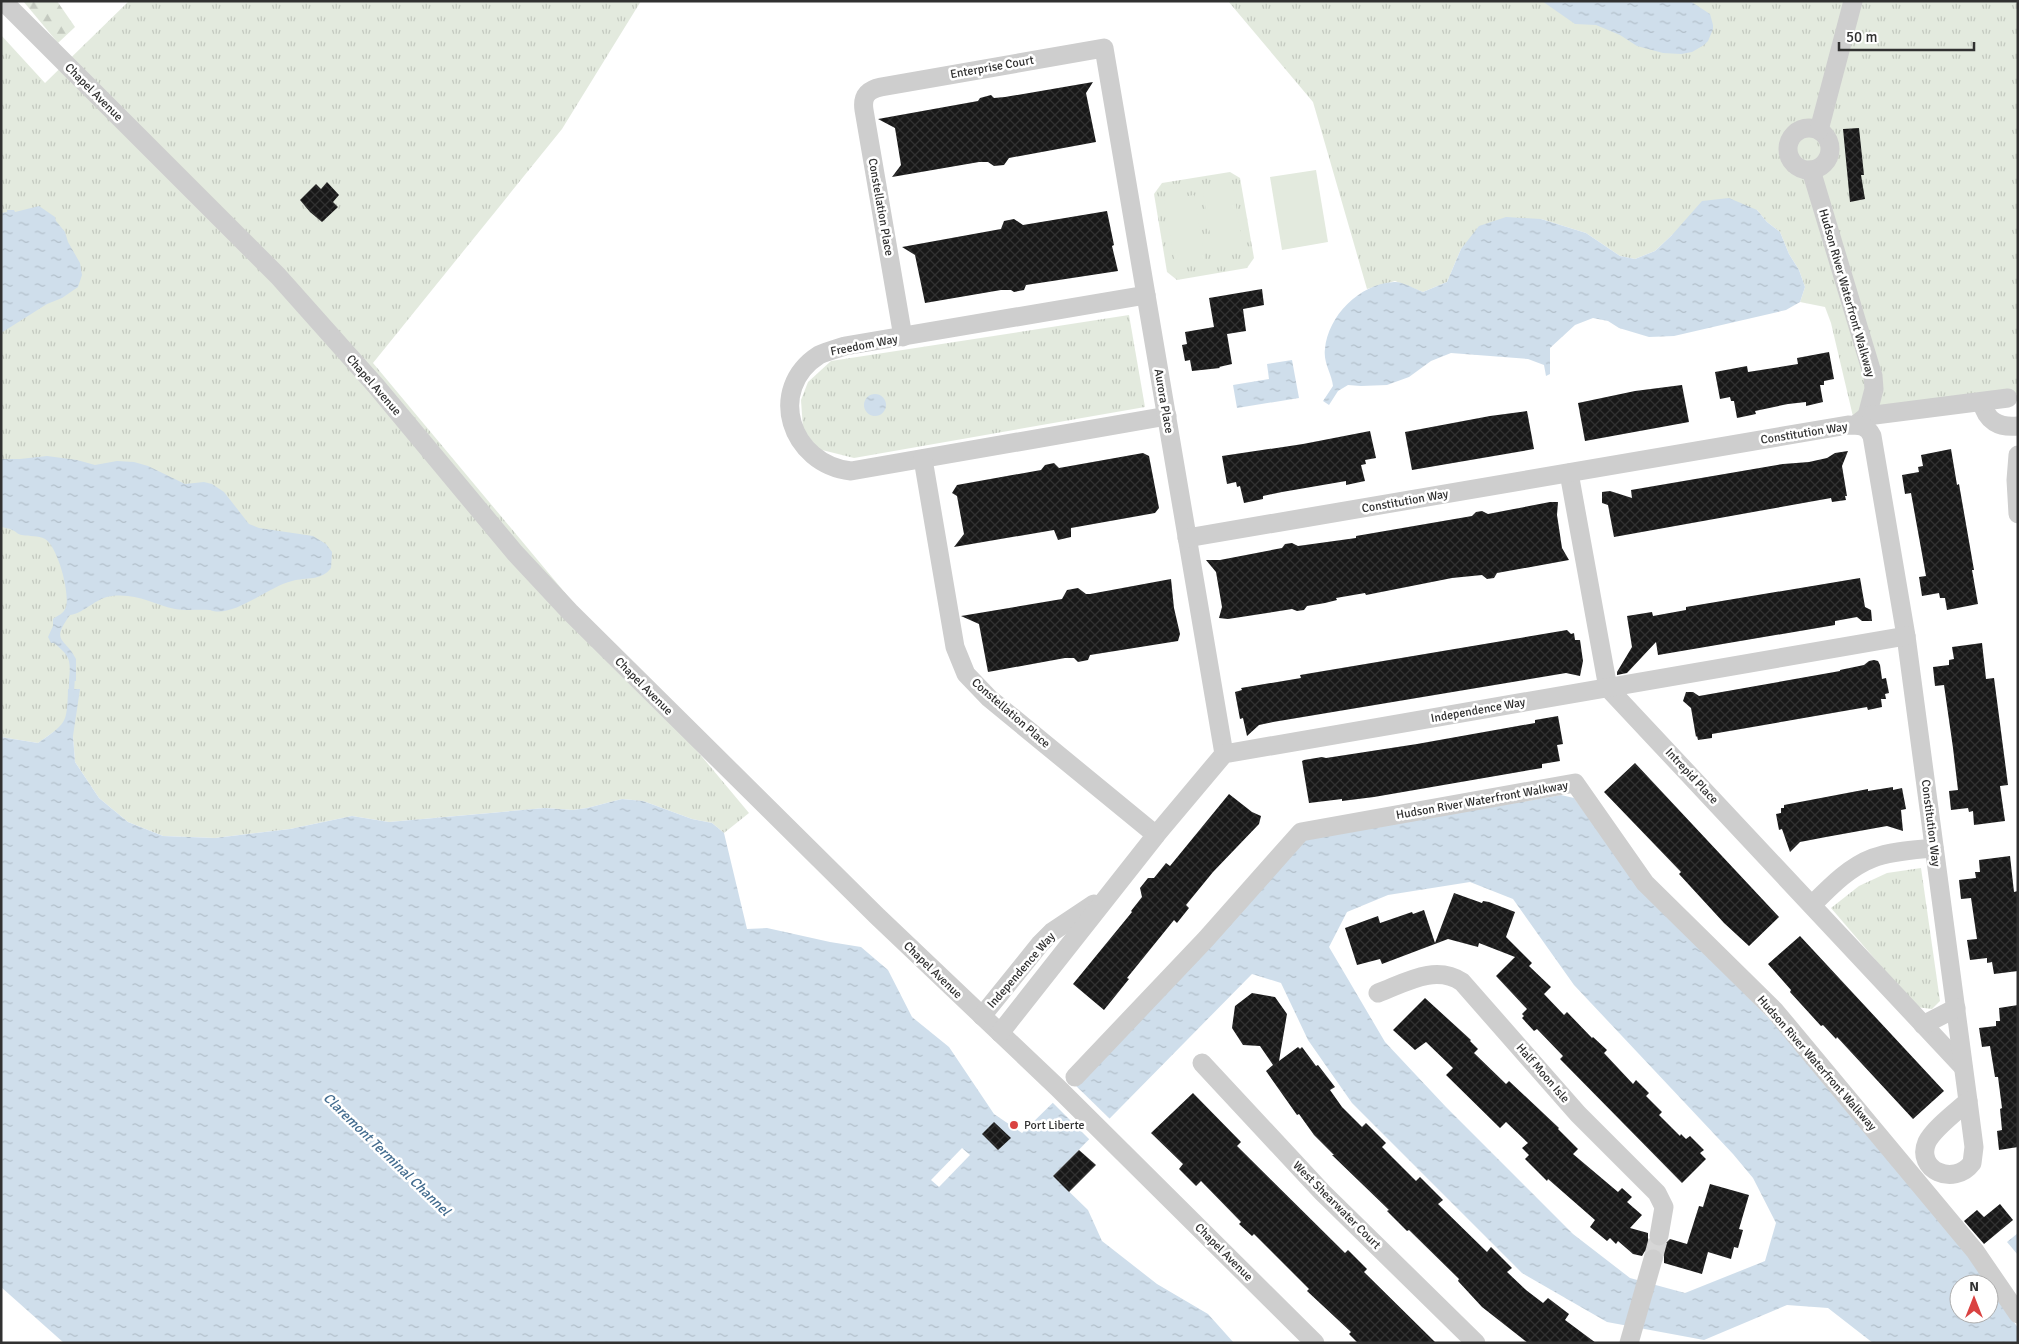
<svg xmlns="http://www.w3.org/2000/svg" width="2019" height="1344" font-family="Signika,sans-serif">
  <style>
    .grass { fill: url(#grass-tufts) }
    .forest { fill: url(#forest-firs) }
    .garden { fill: #e3eade }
    .water { fill: url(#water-ripples); fill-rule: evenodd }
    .pier { fill: #fff }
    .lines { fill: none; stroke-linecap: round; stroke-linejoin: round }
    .stream { stroke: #cfdeeb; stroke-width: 5.5 }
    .building { fill: url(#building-cross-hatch) }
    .minor-tunnel { stroke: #d6d6d6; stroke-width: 19; stroke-dasharray: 19 9; stroke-linecap: butt }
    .minor { stroke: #cecece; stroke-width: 19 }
    .poi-dot { fill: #da4241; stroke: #fff; stroke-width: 2 }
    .labels { text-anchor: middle; stroke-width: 5; stroke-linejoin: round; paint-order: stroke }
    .street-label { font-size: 12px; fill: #313131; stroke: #fff }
    .poi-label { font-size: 12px; fill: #313131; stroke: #fff; text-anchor: start }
    .water-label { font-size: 14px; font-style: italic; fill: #436c8f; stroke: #fff }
  </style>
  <defs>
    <pattern id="grass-tufts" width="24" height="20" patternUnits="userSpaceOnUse" patternTransform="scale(1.25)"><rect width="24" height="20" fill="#e3eade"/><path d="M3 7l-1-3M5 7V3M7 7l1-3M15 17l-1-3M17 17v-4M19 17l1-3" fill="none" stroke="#c3c9bf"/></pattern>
    <pattern id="forest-firs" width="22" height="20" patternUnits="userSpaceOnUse" patternTransform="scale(1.25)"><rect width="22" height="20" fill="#e3eade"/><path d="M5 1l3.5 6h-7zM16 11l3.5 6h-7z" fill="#c3c9bf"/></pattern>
    <pattern id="water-ripples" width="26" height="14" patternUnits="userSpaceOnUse" patternTransform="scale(1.25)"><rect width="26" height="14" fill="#cfdeeb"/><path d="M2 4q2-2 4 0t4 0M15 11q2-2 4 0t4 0" fill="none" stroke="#b2bfca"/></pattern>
    <pattern id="building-cross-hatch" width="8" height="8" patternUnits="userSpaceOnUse" patternTransform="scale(1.25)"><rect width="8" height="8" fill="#181818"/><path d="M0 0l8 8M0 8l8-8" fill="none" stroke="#313131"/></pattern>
  </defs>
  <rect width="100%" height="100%" fill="#fff"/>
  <!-- grass -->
  <g class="grass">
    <path d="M129,1H641L562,129L373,363L749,813L724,833L712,823L692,819L643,801L622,799L587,808L573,810L545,808L389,822L352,816L290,829L215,838L163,836L128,822L99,798L75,762L73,736L62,726L38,743L1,737V35L45,83Z"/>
    <path d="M1228,1H2018V394L1855,425L1831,323L1825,307L1800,302L1805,287L1799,270L1789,254L1780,232L1767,222L1757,210L1672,235L1655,251L1635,259L1620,256L1586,233L1541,219L1461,249L1447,282L1423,292L1395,281L1367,289L1313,102Z"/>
    <path d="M1230,172L1240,178L1254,258L1247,268L1177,280L1167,272L1154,194L1162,183Z"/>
    <path d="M1129,315L1145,407L854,458L818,449L803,429L801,400L808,382L831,361Z"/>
    <path d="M1921,868L1940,1001L1932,1009L1916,1007L1831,908L1859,886L1887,873Z"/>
  </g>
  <!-- forest -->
  <path class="forest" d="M23,1H57L75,27L58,43Z"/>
  <!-- garden -->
  <g class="garden">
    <path d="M1316,170L1328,242L1282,250L1270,177Z"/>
    <path d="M1233,188L1244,252L1214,257L1203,193Z"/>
    <path d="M1194,195L1205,259L1175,264L1164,200Z"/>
  </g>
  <!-- water -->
  <g class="water">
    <path d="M1542,1H1690L1710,14L1713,25V29L1708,41L1704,45L1692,52L1681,54L1663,53L1637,46L1620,35L1596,25L1575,24Z"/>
    <path d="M1729,198L1757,210L1767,222L1780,232L1789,254L1799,270L1805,287L1800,302L1786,310L1674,336L1649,337L1619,328L1608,321L1593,318L1575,325L1550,348V374L1546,376L1544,365L1528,359L1451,353L1431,361L1409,377L1387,385L1361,386L1348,385L1338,391L1329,405L1323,401L1333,386C1332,374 1323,363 1325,349C1328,316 1359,284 1394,282C1402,281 1415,289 1423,292L1447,282L1461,249L1479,226L1506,217L1541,219L1586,233L1620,256L1635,259L1655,251L1672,235L1702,201Z"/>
    <path d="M39,206L55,217L56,221L65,232L68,242L80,263L82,275L78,287L62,298L47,304L1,333V213L7,212V210H14L15,212Z"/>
    <path d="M1292,360L1299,398L1237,408L1233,385L1269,379L1267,364Z"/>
    <circle cx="875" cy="405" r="11"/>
    <path d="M47,456L77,460L95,465L117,461L134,462L148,466L185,484L204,482L212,484L224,492L249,524L259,528L313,536L326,544L332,552L331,568C321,581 307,577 292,581C269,586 233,619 210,610C198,609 187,611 175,609C152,604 137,593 112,596C95,598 85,613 70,615C50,643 65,637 76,659V681L69,680C71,660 70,656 54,643H51L48,637L53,626V619C58,615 64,614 66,607C70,593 58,547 45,539C38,535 30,537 22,535C18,535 16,531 12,530C9,528 5,528 1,527V459H20Z"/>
    <path d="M68,689H80L73,736L75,762L99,798L128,822L163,836L215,838L290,829L352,816L389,822L545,808L573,810L587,808L622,799L643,801L692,819L712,823L724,833L747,929L767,928L830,942L861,947L888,970L912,1017L949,1047L994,1114L1022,1133L1075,1081L1302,840L1561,795L1574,798L1640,887L1787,1037L1969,1254L1988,1284H1959V1314H1989V1285L2018,1328V1343H1873L1828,1308L1787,1305L1704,1340L1607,1322L1522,1273L1352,1103L1308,1040L1281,983L1252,974L1053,1176L1088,1210L1102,1241L1157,1284L1208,1314L1234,1343H64L1,1287V737L38,743C66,723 67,725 68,689ZM1470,882L1513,899L1574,985L1733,1154L1753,1178L1776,1223L1765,1261L1685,1293L1630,1278L1573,1234L1446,1107L1385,1042L1329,947L1347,912L1388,895Z"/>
    <path d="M2018,1233V1255L2007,1242Z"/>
  </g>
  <!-- pier -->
  <g class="pier">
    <path d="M1071,1081L1112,1121L1091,1141L1051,1101Z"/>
    <path d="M962,1148L970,1155L939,1187L931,1180Z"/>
  </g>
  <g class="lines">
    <!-- stream -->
    <path class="stream" d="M71,696L72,680"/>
  </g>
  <!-- building -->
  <g class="building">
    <path d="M1093,82L1086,93L1096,142L1009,158L1004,165L994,166L988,162H979L892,177L901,165L895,128L878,119L978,101L980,98L991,95L994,98L1005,97Z"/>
    <path d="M1859,128L1864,175H1861L1865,199L1850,202L1843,129Z"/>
    <path d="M327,182L339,195L333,202L338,207L322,222L310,212L300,200L316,184L321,189Z"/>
    <path d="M1107,211L1114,245L1112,246L1118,271L1026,285L1024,290L1014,292L1011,290H1001L925,303L915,255L902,247L1001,229L1004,221L1014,219L1023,225Z"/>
    <path d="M1262,289L1264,305L1243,309L1246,331L1227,334L1232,364L1219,367L1220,368L1192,371L1190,360L1185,361L1182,345L1187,344L1185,332L1214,327L1209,298Z"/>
    <path d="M1829,352L1834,379L1824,381V385H1820L1823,402L1806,406V402L1788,404L1755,411L1756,414L1737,418L1734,401H1731L1730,397L1720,399L1715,372L1747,366L1748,372L1798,364L1797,358Z"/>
    <path d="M1682,385L1689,422L1585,441L1578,403L1635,391Z"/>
    <path d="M1527,411L1534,449L1412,470L1405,432L1490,416Z"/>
    <path d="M1370,431L1376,458L1365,460L1366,464L1361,465L1365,481L1346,485V481L1282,492L1263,496V499L1244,503L1240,486L1237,487L1236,482L1227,484L1222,456L1303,444Z"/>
    <path d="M1951,449L1957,485L1959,484L1974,570H1972L1978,604L1947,610L1945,598H1940L1939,593L1922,596L1919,577L1926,576L1911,493L1905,494L1902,475L1919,472L1918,467L1923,466L1921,455Z"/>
    <path d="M1848,451L1842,466L1847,496H1845L1846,500L1832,502L1831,498L1614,537L1608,505L1602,503V492L1610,491L1632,498L1631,490L1783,464L1809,462L1827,458L1835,453Z"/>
    <path d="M1143,453L1149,456L1159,508L1155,513L1071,528V537L1058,540L1054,530L954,547L964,534L957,496L952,493L957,485L1041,470L1045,465L1054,463L1059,468Z"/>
    <path d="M1550,502H1558L1557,515L1562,548L1569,560L1497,573L1494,578L1487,579L1482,575L1452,578L1366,595L1365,593L1336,598L1337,600L1325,603L1307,606L1304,610L1297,611L1292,609L1228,619L1219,618L1222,607L1216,572L1206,560H1220L1282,548L1285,544L1292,543L1298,546L1356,538V536L1472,516L1476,512L1482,511L1488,514Z"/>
    <path d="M1860,578L1865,607L1871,610L1872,621H1862L1857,617L1835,621V625L1658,655L1656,642L1627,673L1617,675V672L1632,647L1627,616L1652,612L1653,616L1686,610V607Z"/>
    <path d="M1171,579L1174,608L1180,634L1178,641L1090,655L1088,660L1078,662L1074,658H1065L988,672L979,624L961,616L1062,599L1067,590L1078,588L1086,594H1090Z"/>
    <path d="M1567,630L1571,634L1574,633L1575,640H1580L1583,661L1580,676L1566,673L1273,722L1259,725L1247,736L1243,718L1240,719L1235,692L1242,690L1241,688L1301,678L1300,675Z"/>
    <path d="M1982,643L1986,679L1994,678L2008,785L2000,786L2005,821L1974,825L1973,811L1969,812L1968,808L1951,810L1949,791L1958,790L1953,748L1944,685L1935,686L1933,667L1949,665V660L1954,659L1952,647Z"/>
    <path d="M1874,660L1878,661L1880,665L1882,679L1886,678L1889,693L1885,694L1886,699H1881L1882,707L1868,710L1867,707L1712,734V738L1698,740L1697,736L1696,737L1691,708L1683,701L1686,692H1693L1699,696L1840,671V670L1864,665L1869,661Z"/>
    <path d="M1558,716L1563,744L1557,745L1560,761L1542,764V768L1374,797L1342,801V799L1309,803L1302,761L1304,760L1322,757L1326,758L1417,744L1535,723V720Z"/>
    <path d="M1635,763L1779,917L1749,946L1724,923L1679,874L1681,872L1604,792Z"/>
    <path d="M1893,787V790L1902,788L1906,809L1901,810L1903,831L1887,826L1826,837L1800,842L1790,852L1782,829L1779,830L1776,814L1781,813V808H1784V805L1868,789V791Z"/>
    <path d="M1229,794L1252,812L1261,816L1259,824L1213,872L1186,905L1189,908L1177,923L1174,920L1127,978L1129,979L1104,1010L1073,984L1132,912L1131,911L1142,897L1140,888L1148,878H1154L1166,863L1170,866Z"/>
    <path d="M2010,856L2014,892L2018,891V971L1994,974L1992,962L1987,963V958L1970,960L1967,940L1977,939L1971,898L1961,899L1959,880L1976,878L1975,872H1980L1979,860Z"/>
    <path d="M1454,893L1482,903L1483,901L1489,902L1515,912L1506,937L1532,963L1529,966L1551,987L1544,994L1564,1015L1567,1012L1592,1038L1593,1037L1607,1050L1604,1053L1633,1084L1636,1080L1649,1093L1646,1096L1662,1112L1659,1115L1680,1136L1681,1134L1686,1139L1690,1136L1704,1150L1700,1153L1706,1159L1682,1183L1560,1059L1563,1056L1537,1029L1534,1031L1522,1018L1524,1016L1522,1014L1527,1009L1496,976L1515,957L1479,943L1478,947L1448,939L1382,964L1380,959L1357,965L1345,928L1378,916L1380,923L1412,912L1413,914L1424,910L1435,943Z"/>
    <path d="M1800,936L1944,1091L1913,1119L1837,1037L1836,1039L1823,1025L1821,1026L1790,992L1791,990L1768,964Z"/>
    <path d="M1252,993L1275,997L1287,1014L1279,1061L1298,1047L1300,1049L1302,1047L1316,1066L1318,1065L1335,1087L1330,1090L1342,1107L1362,1127L1366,1123L1386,1143L1382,1147L1416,1181L1420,1177L1443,1200L1438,1204L1487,1252L1491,1247L1512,1268L1507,1272L1526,1290L1543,1303L1548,1298L1569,1314L1565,1320L1596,1343H1528L1482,1307L1458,1281L1459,1279L1409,1230L1407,1231L1387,1211L1389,1210L1332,1155H1334L1314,1135L1299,1114L1297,1115L1266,1071L1273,1065L1260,1046L1243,1045L1232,1028L1235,1006Z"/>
    <path d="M1425,998L1471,1040L1470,1041L1478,1049L1474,1053L1506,1084L1509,1081L1559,1128L1558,1129L1578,1149L1573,1154L1618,1192L1622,1188L1632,1197L1627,1202L1642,1215L1630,1228L1648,1233V1239L1652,1245L1662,1247L1670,1239L1687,1244L1699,1206L1703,1207L1710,1184L1749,1195L1739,1229L1743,1230L1738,1248L1734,1247L1731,1259L1708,1252L1702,1274L1664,1263V1256L1657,1248H1650L1645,1251L1642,1256L1633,1254L1618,1241L1616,1244L1610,1238L1607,1241L1590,1227L1595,1220L1548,1179L1547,1181L1525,1159L1529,1155L1522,1148L1528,1143L1506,1122L1500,1128L1446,1075L1453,1068L1426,1042L1415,1050L1393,1030Z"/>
    <path d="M2018,1005V1147L1999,1150L1997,1131L2002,1130L2000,1109L2002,1108L1998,1077H1995L1990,1046L1982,1047L1979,1028L1996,1026V1021H2000L1999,1008Z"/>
    <path d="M1193,1093L1241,1142L1237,1146L1345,1253L1348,1250L1367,1269L1364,1272L1436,1343H1358L1349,1334L1351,1332L1307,1291L1309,1289L1254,1234L1252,1236L1239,1224L1241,1222L1201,1181L1196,1186L1179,1169L1183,1164L1151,1133Z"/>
    <path d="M994,1122L1011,1138L998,1150L982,1134Z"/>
    <path d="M1079,1150L1096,1165L1069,1192L1053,1176Z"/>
    <path d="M2000,1204L2013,1220L1984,1244L1964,1221L1977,1210L1984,1217Z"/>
  </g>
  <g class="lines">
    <!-- minor-tunnel -->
    <path class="minor-tunnel" d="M1653,1259L1659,1236"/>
    <!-- minor -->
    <g class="minor">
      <path d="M3,1L278,276L376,386L515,553L570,612L877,916L1058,1088L1315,1343"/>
      <circle cx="1809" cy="149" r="21"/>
      <path d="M1819,130L1853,1"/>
      <path d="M1811,170L1873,376L1874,389L1867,416"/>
      <path d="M1146,295L845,346C836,349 827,351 819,355C766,389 790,464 851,471L1167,416"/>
      <path d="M903,337L864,110C862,97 867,90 881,87L1104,48L1224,754"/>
      <path d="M1982,402C1986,421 1999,428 2018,426"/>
      <path d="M1858,423L1867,416L2008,398"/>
      <path d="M2018,455L2016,480L2018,514"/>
      <path d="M923,459L955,647L966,674L989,698L1156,835"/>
      <path d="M1569,473L1608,688L1963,1067"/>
      <path d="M1187,538L1848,425C1859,425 1867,425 1872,436L1906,636L1968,1101"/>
      <path d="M1812,905C1830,887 1849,867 1873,858C1892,851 1914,850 1934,848"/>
      <path d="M1378,993C1405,983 1435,964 1462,982L1578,1114L1657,1193L1664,1207L1659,1236"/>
      <path d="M982,1016L1040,944L1052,932L1094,904"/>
      <path d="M1923,1025L1956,1008"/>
      <path d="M1000,1033L1156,835L1224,754L1906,636"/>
      <path d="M1202,1063L1323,1193L1476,1343"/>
      <path d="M1075,1077L1206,939L1301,832L1575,783L1645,883L1775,1011L1975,1251L2018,1314"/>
      <path d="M1968,1101L1974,1147L1972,1163C1954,1187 1915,1170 1927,1142C1933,1129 1957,1111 1968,1101Z"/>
      <path d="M1629,1343L1653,1259"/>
    </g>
  </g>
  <!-- markers -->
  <circle class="poi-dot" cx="1014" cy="1125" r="5"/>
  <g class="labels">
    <!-- street labels -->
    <g class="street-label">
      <text transform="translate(992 67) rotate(-10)" y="4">Enterprise Court</text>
      <text transform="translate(94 92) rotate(45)" y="4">Chapel Avenue</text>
      <text transform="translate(881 207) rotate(80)" y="4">Constellation Place</text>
      <text transform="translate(1847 293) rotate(74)" y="4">Hudson River Waterfront Walkway</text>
      <text transform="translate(864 345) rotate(-11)" y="4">Freedom Way</text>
      <text transform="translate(374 385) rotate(49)" y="4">Chapel Avenue</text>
      <text transform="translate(1164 401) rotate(80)" y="4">Aurora Place</text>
      <text transform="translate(1804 433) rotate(-9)" y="4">Constitution Way</text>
      <text transform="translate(1405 501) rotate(-10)" y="4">Constitution Way</text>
      <text transform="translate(644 686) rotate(45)" y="4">Chapel Avenue</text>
      <text transform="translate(1478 710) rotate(-10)" y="4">Independence Way</text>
      <text transform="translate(1011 713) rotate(41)" y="4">Constellation Place</text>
      <text transform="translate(1692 776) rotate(47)" y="4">Intrepid Place</text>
      <text transform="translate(1482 800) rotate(-10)" y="4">Hudson River Waterfront Walkway</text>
      <text transform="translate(1931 823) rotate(83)" y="4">Constitution Way</text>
      <text transform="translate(933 970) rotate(44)" y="4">Chapel Avenue</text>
      <text transform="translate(1021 970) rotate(-49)" y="4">Independence Way</text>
      <text transform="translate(1817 1063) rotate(49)" y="4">Hudson River Waterfront Walkway</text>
      <text transform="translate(1543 1073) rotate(49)" y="4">Half Moon Isle</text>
      <text transform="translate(1337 1205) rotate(45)" y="4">West Shearwater Court</text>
      <text transform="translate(1224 1252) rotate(45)" y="4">Chapel Avenue</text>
    </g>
    <!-- poi labels -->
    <g class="poi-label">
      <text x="1024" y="1129">Port Liberte</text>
    </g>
    <!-- water labels -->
    <g class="water-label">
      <text transform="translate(387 1154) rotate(44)" y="5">Claremont Terminal Channel</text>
    </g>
  </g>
  <!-- border -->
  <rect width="2019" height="1344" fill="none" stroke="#313131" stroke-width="5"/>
  <!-- north arrow -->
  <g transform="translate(1974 1299)"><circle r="24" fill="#ffffff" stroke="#adadad"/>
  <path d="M0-4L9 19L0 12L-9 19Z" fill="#da4241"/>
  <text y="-8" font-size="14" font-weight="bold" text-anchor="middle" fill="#313131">N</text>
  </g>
  <!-- scale -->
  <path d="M1839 42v8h135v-8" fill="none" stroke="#313131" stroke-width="2.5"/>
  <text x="1846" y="42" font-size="15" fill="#313131" stroke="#ffffff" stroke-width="4" paint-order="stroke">50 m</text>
</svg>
